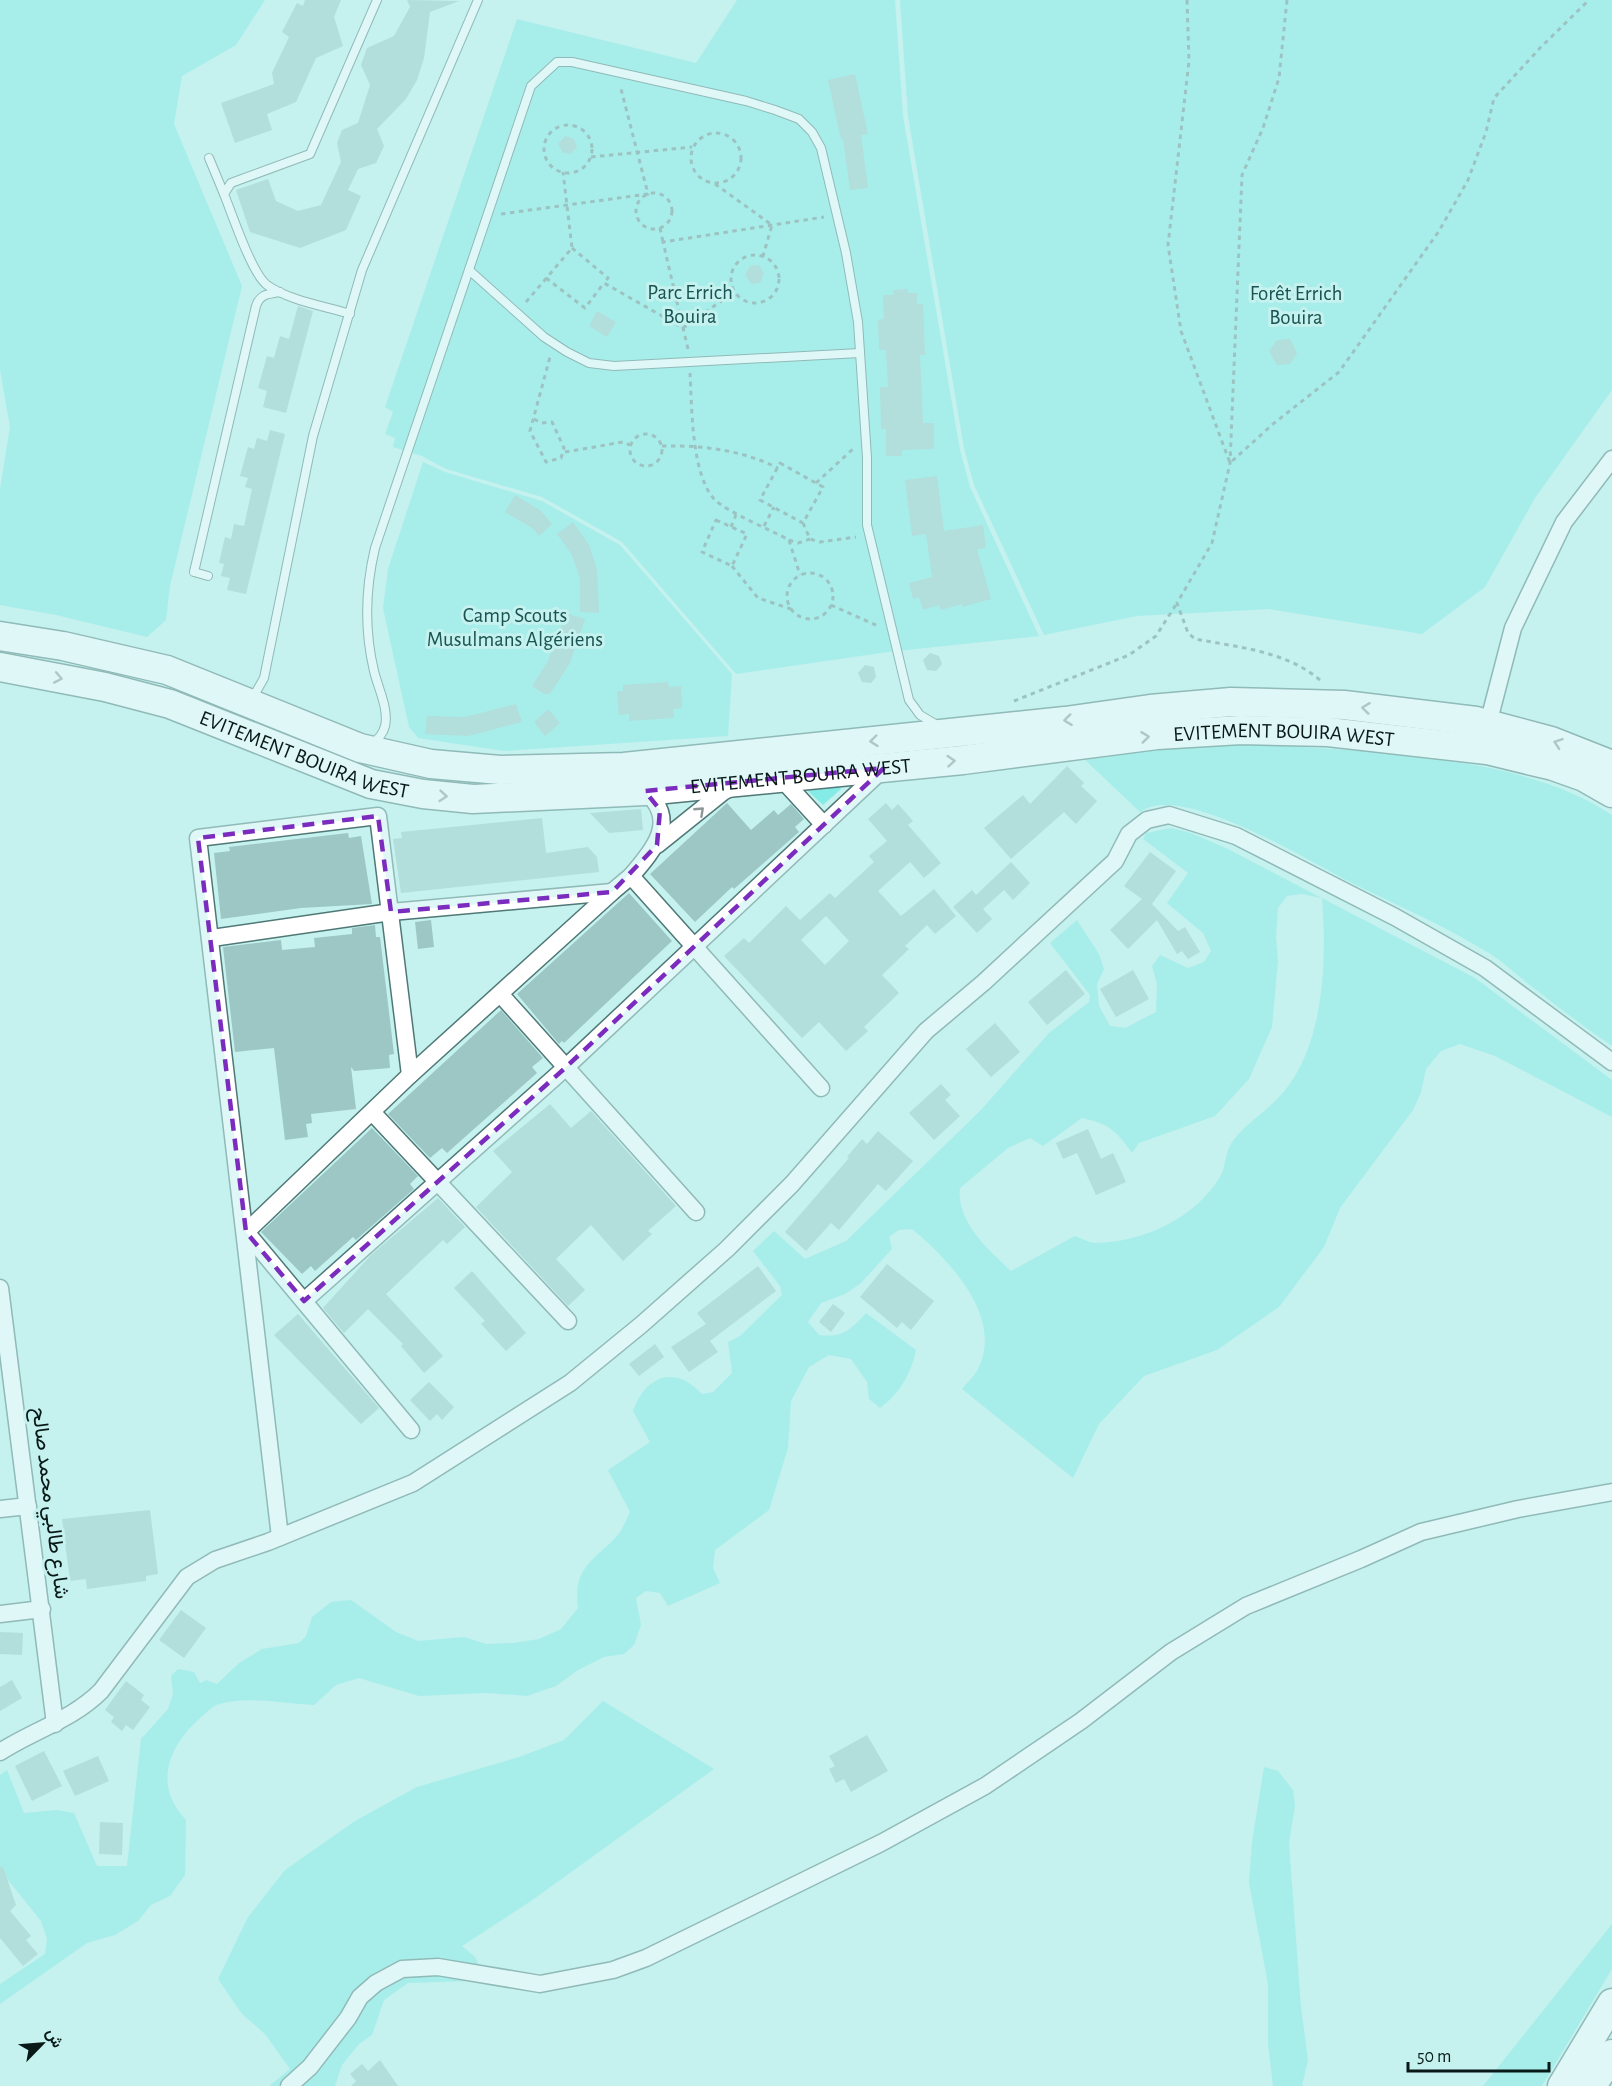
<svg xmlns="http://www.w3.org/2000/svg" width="1612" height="2086" font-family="'Alegreya Sans',Vazirmatn,sans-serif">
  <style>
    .green { fill: #84ebe6; fill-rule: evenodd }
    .building { fill: #9cc7c4; fill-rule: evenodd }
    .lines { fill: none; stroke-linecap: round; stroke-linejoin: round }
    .service-casing { stroke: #4f7876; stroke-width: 10 }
    .minor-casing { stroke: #4f7876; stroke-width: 19 }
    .trunk-casing { stroke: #4f7876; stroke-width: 31 }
    .path { stroke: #6c8c8a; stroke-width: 3; stroke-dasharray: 4.5 4.5; stroke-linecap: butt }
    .service { stroke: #fff; stroke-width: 8 }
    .minor { stroke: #fff; stroke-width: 16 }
    .trunk { stroke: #fff; stroke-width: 28 }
    .oneway { stroke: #909897 }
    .marked { fill: none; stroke: #7b2cbf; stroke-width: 4.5; stroke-dasharray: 12 8; stroke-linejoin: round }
    .labels { text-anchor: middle; stroke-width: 6; stroke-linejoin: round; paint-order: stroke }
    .park-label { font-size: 21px; fill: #195452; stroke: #c5f1ee }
    .street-label { font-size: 21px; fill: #081918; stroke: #c5f1ee }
  </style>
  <rect width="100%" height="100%" fill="#c5f1ee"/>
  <!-- green -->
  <g class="green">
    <path d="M0,0H265L236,45L182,76L174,124L242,286L170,586L166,620L147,637L56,615L0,605V489L10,427L0,370Z"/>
    <path d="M737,0H895L903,116L960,450L970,487L1039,636L888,652L736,674L622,542L542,497L446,469L422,456L393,447L395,438L385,434L393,412L385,407L517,19L696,63Z"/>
    <path d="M900,0H1612V390L1535,498L1485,587L1422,634L1269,609L1137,616L1044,635L974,485L964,448L908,116Z"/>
    <path d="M423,462L445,472L542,501L620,545L732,674L728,736L504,751L418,738L409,727L383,608L388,569Z"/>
    <path d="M1248,744C1358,751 1520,753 1612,815V1046C1586,1028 1560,1009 1535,989C1520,978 1507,965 1492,955C1446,926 1394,904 1346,880C1307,860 1179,781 1140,812L1083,758L1199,745Z"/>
    <path d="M839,786L841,789L823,805L808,791Z"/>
    <path d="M1171,828L1191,833L1228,849L1475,978L1612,1080V1117L1495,1056L1460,1044L1441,1051L1426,1069L1421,1092L1413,1110L1340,1208L1324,1247L1279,1307L1217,1350L1144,1376L1099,1424L1073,1478L962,1389C968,1382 976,1374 979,1367C1003,1315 948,1259 912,1229L899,1230L889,1237L892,1249L860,1284L845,1294L821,1303L808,1322L819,1335C843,1338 850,1330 866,1313L916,1350C911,1374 900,1393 880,1408L869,1399L867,1382L851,1359L829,1355L809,1367L791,1401L788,1448L769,1510L715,1550L713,1568L720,1583L668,1606L660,1593L646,1591L636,1598L641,1625L634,1645L624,1654L604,1657L578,1670L556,1686L527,1696L486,1693L419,1696L359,1678L336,1685L314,1705C283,1704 247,1695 216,1705C210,1708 203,1716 198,1720C167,1748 154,1787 186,1820L185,1875L170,1896L151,1905L138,1921L115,1935L87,1943L0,2004V1984L45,1954L47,1939L41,1921L0,1870V1775L7,1770L24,1813L57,1810L74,1813L97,1866H127L141,1739L168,1709L173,1694L171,1676L178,1669L194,1672L200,1683L206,1680L217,1684L239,1663L262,1649L299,1643L306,1636L312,1617L331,1602L351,1600L396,1632L418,1641L464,1637L486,1644L513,1643L539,1639L561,1629L578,1608C573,1568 591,1563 616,1537C622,1531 626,1520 630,1512L608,1470L650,1442L633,1411C645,1376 675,1364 702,1394L713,1392L732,1373L728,1342L740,1336L782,1295L780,1286L753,1251L774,1231L805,1259L846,1241L981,1110L1049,1033L1089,1002L1090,995L1050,943L1077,920L1099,954L1104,969L1097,984L1099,1006L1110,1026L1125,1028L1156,1012L1157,984L1152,966L1160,955L1188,968L1204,962L1211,951L1203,933L1167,903L1188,873L1143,839L1146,833ZM1302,894L1322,898C1327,960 1325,1050 1278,1098C1263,1114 1245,1124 1232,1142C1225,1152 1226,1167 1220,1177C1195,1218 1144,1242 1096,1243C1089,1243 1081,1238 1075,1236L1011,1271C989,1250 956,1222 960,1188L1008,1148L1030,1138L1043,1146L1082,1118C1110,1124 1116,1131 1132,1153L1139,1143L1215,1116L1249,1079L1272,1027L1278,961L1276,937L1278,908L1287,896Z"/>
    <path d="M603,1701L714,1769L531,1901L462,1946L475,1957L480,1968L469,1981L408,1983L384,2000L372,2035L359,2044L342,2065L335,2086H269L290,2069L265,2034L242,2014L218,1979L248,1917L285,1870L355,1821L417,1787L519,1757L564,1740Z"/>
    <path d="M1264,1767L1278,1771L1293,1790L1295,1806L1289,1843L1301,2007L1308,2060L1302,2086H1273L1268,2044V1984L1249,1883L1252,1842Z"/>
    <path d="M1612,1924V1969L1542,2086H1483Z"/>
  </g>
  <!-- building -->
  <g class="building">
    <path d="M305,0H341L334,17L343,46L316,58L296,102L267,114L272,130L235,143L221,103L274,84L272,73L289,37L282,32L297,3L303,6Z"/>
    <path d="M407,0L459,1L430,12L424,58L417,80L406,99L377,129L384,146L376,163L358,169L348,190L361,196L346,230L300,248L250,232L236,190L268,179L276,201L298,211L321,205L341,162L337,143L342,130L358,123L370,85L361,65L367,48L394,36L410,7Z"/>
    <path d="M855,74L868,134L861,135L868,188L850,190L843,139L841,140L828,80Z"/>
    <path d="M565,136L574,139L577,147L571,154L563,153L558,144Z"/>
    <path d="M759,265L764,274L760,283L751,284L745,275L750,266Z"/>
    <path d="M908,289V293H917V304H923L925,355H920L923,423H934V449L902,450V456H886V429H881L880,387H888L886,350H879L878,320L884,319L883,295H894L893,290Z"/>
    <path d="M298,306L313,311L286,413L263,407L267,391L258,388L267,356L274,358L280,336L289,339Z"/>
    <path d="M597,311L616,322L607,337L589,326Z"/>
    <path d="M1290,339L1297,353L1290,364L1277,365L1269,351L1277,340Z"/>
    <path d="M270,430L285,434L246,594L227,590L230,578L221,576L224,564L219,563L225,537L231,539L234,524L244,526L252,489L245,487L248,478L240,476L248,447L254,449L257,438L267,441Z"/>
    <path d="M937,476L944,531L983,525L986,548L977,549L991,599L962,607V604L941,610L939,605L923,610L919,597L913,599L909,583L932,577L926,534L912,536L905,480Z"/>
    <path d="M515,495L540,510L552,524L539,536L532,528L505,512Z"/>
    <path d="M573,522L589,545L597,569L599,613L580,612V579L572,555L557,534Z"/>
    <path d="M566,613L585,619L570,663L550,694H544L532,686L548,661Z"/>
    <path d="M930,653L939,656L942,664L936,671L927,670L923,660Z"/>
    <path d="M865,665L874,667L876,677L871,683L862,682L858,673Z"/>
    <path d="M668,682L669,687L681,686L682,708L673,709L674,718L629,721V714L619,715L617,691H623V685Z"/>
    <path d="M516,704L522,722L468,736L425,734L427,716L465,717Z"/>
    <path d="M548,709L560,723L545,736L534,722Z"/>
    <path d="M1067,766L1084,783L1081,786L1097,801L1076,824L1064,812L1011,859L984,828L1023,795L1030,804Z"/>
    <path d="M727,803L751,830L774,810L778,815L791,804L804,819L795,827L799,832L734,889L732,887L695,922L650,874Z"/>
    <path d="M886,803L892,810L898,804L913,821L908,825L941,863L924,878L910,862L878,891L901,916L934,889L956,916L935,934L927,925L905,946L909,949L882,975L899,993L864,1027L868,1031L846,1051L819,1022L802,1038L724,956L744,938L749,943L786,906L800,920L830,893L835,898L874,862L869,856L887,841L868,819ZM826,916L849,941L825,965L801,940Z"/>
    <path d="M641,809L643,830L609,833L590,813Z"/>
    <path d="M542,818L546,853L588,847L597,857L599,872L401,893L393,839L402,838L401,832Z"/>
    <path d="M348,833L349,838L361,836L372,904L301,908L221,919L214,853L230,851L229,847Z"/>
    <path d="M1150,852L1176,871L1152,904L1178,931L1185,927L1200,952L1188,959L1182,951L1177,954L1157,920L1128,949L1110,930L1142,899L1124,886Z"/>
    <path d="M1011,862L1030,883L1013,900L1004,890L983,909L992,919L977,933L953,907L972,890L976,895Z"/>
    <path d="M629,893L672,941L564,1043L562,1041L559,1044L517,994Z"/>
    <path d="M431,920L434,947L418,949L415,922Z"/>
    <path d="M375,925L376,937H380L394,1054L389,1055L390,1068L354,1071L351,1067L356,1109L311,1114L312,1123L306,1124L308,1137L285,1140L274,1048L235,1052L223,947L281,940L282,950L315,947L314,938L352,934V928Z"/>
    <path d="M1066,970L1085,994L1047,1025L1028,1002Z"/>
    <path d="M1133,970L1149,999L1116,1017L1100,989Z"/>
    <path d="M501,1010L543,1058L532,1067L537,1073L447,1153L442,1148L430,1158L388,1114Z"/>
    <path d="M995,1023L1020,1052L991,1077L966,1049Z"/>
    <path d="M941,1084L951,1095L945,1100L960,1116L934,1140L909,1113Z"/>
    <path d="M550,1104L571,1128L591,1111L676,1206L648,1231L652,1234L623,1261L591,1225L556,1259L585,1290L568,1306L476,1207L512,1172L493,1151Z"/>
    <path d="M372,1128L418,1176L410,1184L414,1189L356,1240L353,1237L315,1271L311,1266L302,1274L261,1232Z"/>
    <path d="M1088,1129L1101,1159L1113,1153L1126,1182L1096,1195L1077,1153L1063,1159L1056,1143Z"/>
    <path d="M878,1131L913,1161L886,1191L878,1184L839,1230L831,1223L806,1251L785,1232L849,1158L847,1157L862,1139L867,1144Z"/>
    <path d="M438,1198L465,1227L447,1244L443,1240L386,1294L443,1356L424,1373L401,1346L403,1344L368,1309L344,1333L323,1308L371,1255Z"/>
    <path d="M887,1264L934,1301L911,1330L902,1322L897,1328L860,1297Z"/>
    <path d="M758,1266L776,1291L710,1341L718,1352L689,1372L671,1347L706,1324L697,1313Z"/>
    <path d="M472,1271L526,1333L506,1351L481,1324L485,1321L454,1288Z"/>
    <path d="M833,1304L845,1313L831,1332L819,1322Z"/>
    <path d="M298,1314L379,1408L361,1424L274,1335Z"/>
    <path d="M655,1344L664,1357L639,1376L629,1364Z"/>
    <path d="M429,1382L454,1407L442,1420L437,1414L430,1421L410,1400Z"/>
    <path d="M150,1510L158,1574L146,1576V1581L87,1589L86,1579L70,1581L62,1519Z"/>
    <path d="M181,1610L206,1628L184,1658L159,1640Z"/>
    <path d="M0,1632L23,1633L22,1655L0,1654Z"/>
    <path d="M12,1680L22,1698L0,1711V1687Z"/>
    <path d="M126,1681L144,1695L141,1700L150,1707L133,1730L126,1725L122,1731L111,1722L114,1717L105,1710Z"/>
    <path d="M867,1735L888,1771L851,1792L844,1779L836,1783L829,1769L835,1766L829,1756Z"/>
    <path d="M44,1751L62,1786L32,1801L15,1766Z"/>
    <path d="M98,1756L109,1781L75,1796L63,1771Z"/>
    <path d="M100,1822L123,1823L122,1855L99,1854Z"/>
    <path d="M0,1867H3L16,1905L10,1911L31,1936L26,1940L38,1954L23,1966L0,1938Z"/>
    <path d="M380,2060L398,2086H351L356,2081L350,2074L362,2064L368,2071Z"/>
  </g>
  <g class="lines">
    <!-- service casing -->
    <g class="service-casing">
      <g id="service">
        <path d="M209,158L224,194"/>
        <path d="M469,270L544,337L567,352L589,363L614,366L860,353"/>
        <path d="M350,314C324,306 290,301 267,285C252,274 232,214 224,194L231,183L310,154L377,0"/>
        <path d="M208,576L194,572L256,306C260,294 268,294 280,292"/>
        <path d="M252,699L264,678L313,436L362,270L478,0"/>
        <path d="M372,744C379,738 383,734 385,726C389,709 378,688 374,671C364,629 365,590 375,548L531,86L557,62H572L746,101L775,110L799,119L812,132L821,148L846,253L858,322L867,458V525L909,700L920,715L937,725"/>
      </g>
    </g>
    <!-- minor casing -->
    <g class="minor-casing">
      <g id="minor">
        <path d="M1488,724L1513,628L1564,522L1612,459"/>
        <path d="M781,778L824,825"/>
        <path d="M657,845L723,792L732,787"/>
        <path d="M631,876C654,850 679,820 645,791"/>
        <path d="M212,938L391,912L612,892"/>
        <path d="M501,995L696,1212"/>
        <path d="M372,1112L568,1321"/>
        <path d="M0,1288L55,1724"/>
        <path d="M304,1301L564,1069L882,770"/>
        <path d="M411,1430L246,1232L410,1075L612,892L631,876L821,1088"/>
        <path d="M0,1509L28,1506"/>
        <path d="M280,1537L198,838L378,816L410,1075"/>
        <path d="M0,1614L42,1609"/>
        <path d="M0,1752C34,1730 72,1720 101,1691L187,1577L215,1560L268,1542L413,1483L570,1383L641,1325L727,1249L792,1184L926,1031L983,983L1115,861L1129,834L1147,820L1169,815L1236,836L1395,917L1485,968L1612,1062"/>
        <path d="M289,2086L310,2067L348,2018L360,1997L376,1983L402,1969L438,1967L540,1984L613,1970L646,1958L881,1843L985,1786L1081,1721L1171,1652L1246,1606L1361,1559L1421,1532L1518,1509L1612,1492"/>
      </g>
    </g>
    <!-- trunk casing -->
    <g class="trunk-casing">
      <g id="trunk">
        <path d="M0,636L63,646L167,670L360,748L431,764L500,770L624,767L1065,721L1150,709L1231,702L1344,705L1476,721L1551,741L1612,765"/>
        <path id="s1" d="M0,667L105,687L170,704L371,784L423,794L473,799L645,791L963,760L1157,735L1241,730L1328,732L1487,750L1553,766L1584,777L1612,793"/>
        <path d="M1562,2086L1612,2003"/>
        <path d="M1592,2086L1612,2054"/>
      </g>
    </g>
    <!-- path -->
    <g class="path">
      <path d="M1187,0L1189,61L1168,245L1181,331L1230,463L1273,424L1339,372L1439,231L1468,180L1486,132L1494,98L1541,47L1589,0"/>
      <path d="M1287,0L1279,78L1263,128L1242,175L1230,463L1212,543L1177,603L1188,633L1195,639C1237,647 1286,651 1320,680"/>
      <circle cx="568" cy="149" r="24"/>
      <circle cx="716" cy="158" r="25"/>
      <path d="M591,157L692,147"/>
      <path d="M715,184L772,225L763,256"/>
      <circle cx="654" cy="211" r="18"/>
      <path d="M501,214L648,194L620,85"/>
      <path d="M660,228L663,242"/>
      <path d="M572,248L608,278L604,283L683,328L734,292"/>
      <circle cx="755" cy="279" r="24"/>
      <path d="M546,278L585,308L604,283"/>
      <path d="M526,302L572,248L563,172"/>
      <path d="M688,349L663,242L824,217"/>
      <path d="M690,373C692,407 691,475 715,500C729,513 771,530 789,540L800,575"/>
      <path d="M534,419L541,423L552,422L564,448L561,458L546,462L530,431L550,357"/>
      <circle cx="646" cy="450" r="16"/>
      <path d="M662,446C701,445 742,450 778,468"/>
      <path d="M565,452L623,442L630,445"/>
      <path d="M780,463L823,487L803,523L760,500Z"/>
      <path d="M816,483L854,448"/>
      <path d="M716,520L747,534L732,566L702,552Z"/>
      <path d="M803,523L810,539L820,542L856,537"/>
      <path d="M764,526L774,507"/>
      <path d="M731,527L737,512"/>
      <path d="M789,540L798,543L810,539"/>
      <path d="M732,566L758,598L791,609"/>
      <circle cx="810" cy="596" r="23"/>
      <path d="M831,605L878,626"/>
      <path d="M1014,701L1129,655L1156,636L1177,603"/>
    </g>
    <!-- service -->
    <use href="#service" class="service"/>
    <!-- minor -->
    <use href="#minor" class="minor"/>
    <!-- trunk -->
    <use href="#trunk" class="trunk"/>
  </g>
  <!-- one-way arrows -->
  <defs><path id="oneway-chevron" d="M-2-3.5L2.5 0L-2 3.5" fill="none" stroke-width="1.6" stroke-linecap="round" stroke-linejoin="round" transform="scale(1.5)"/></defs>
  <g class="oneway">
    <use href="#oneway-chevron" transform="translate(58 678) rotate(11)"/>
    <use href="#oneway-chevron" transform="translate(1366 708) rotate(-173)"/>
    <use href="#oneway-chevron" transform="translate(1068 720) rotate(173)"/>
    <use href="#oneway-chevron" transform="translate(1145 737) rotate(-7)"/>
    <use href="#oneway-chevron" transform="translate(874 741) rotate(174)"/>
    <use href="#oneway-chevron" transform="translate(1558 743) rotate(-161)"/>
    <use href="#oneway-chevron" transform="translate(951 761) rotate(-5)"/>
    <use href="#oneway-chevron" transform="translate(443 796) rotate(5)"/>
    <use href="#oneway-chevron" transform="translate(700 811) rotate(-43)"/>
  </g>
  <!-- marked area -->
  <path d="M0 0H1612V2086H0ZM884,768L564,1069L304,1301L246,1232L198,838L378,816L391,912L612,892L657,845L660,810L645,791Z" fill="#c5f1ee" fill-opacity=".55" fill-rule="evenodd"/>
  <path class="marked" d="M884,768L564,1069L304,1301L246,1232L198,838L378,816L391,912L612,892L657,845L660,810L645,791Z"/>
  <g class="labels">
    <!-- park labels -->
    <g class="park-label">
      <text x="690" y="299">Parc Errich<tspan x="690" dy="24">Bouira</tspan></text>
      <text x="1296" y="300">Forêt Errich<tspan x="1296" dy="24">Bouira</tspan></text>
      <text x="515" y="622">Camp Scouts<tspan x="515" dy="24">Musulmans Algériens</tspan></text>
    </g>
    <!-- street labels -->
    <g class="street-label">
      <text dy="7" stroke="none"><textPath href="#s1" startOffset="1308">EVITEMENT BOUIRA WEST</textPath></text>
      <text dy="7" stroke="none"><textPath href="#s1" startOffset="318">EVITEMENT BOUIRA WEST</textPath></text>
      <text dy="7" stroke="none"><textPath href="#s1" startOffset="822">EVITEMENT BOUIRA WEST</textPath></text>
      <text transform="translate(51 1503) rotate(83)" y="7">شارع طالبي محمد صالح</text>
    </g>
  </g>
  <!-- north arrow -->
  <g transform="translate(42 2044) rotate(65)" stroke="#c5f1ee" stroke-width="4.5" paint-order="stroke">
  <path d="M0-4.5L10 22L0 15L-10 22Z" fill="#081918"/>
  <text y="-9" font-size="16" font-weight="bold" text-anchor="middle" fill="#081918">ش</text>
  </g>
  <!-- scale -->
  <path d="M1408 2062v9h141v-9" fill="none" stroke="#081918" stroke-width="3"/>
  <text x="1417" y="2062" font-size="18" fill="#081918" stroke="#c5f1ee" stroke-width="4.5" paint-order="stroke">50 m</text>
</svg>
